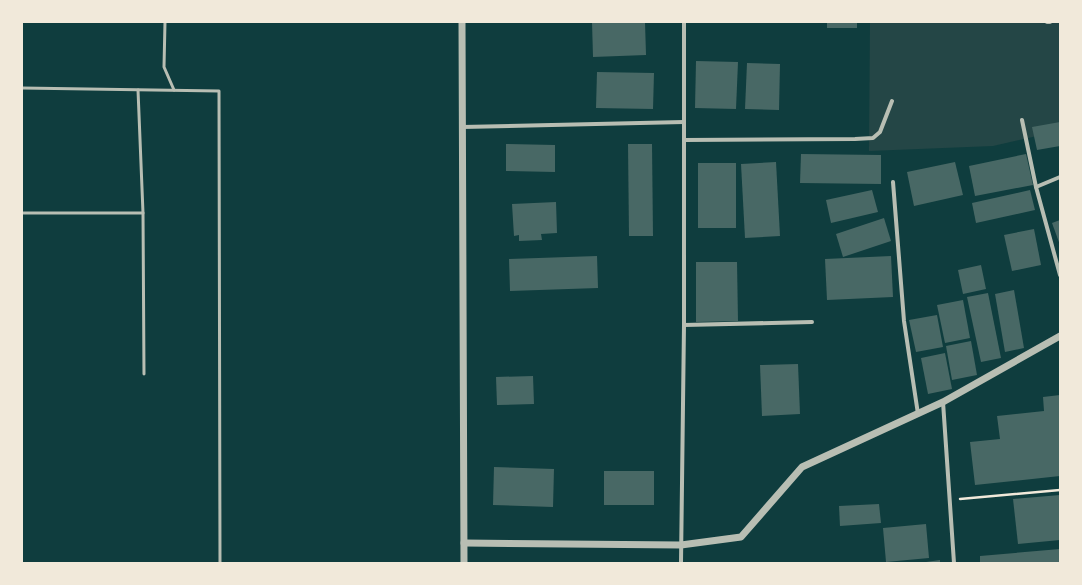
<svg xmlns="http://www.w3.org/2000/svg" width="1082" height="585" font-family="'Space Grotesk',sans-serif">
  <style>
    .green { fill: #244646 }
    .building { fill: #486865 }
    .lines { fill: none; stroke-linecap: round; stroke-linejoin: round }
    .path { stroke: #f1e9da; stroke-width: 2.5 }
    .service { stroke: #b8beb3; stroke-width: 3 }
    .minor { stroke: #b8beb3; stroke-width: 4 }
    .tertiary { stroke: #b8beb3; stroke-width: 7 }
  </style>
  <rect width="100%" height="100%" fill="#0f3d3e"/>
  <!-- green -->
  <path class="green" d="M870,22H1060V127L1055,132L993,146L869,151Z"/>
  <!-- building -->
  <g class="building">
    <path d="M592,22H645L646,55L593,57Z"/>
    <rect x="827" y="22" width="30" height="6"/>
    <path d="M696,61L738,62L736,109L695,108Z"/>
    <path d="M747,63L780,64L779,110L745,109Z"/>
    <path d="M597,72L654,73L653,109L596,108Z"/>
    <path d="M1060,122V146L1037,150L1032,127Z"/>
    <path d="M506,144L555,145V172L506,171Z"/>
    <path d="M628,144H652L653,236H629Z"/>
    <path d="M801,154L881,155V184L800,183Z"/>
    <path d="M1026,154L1033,185L975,196L969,166Z"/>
    <path d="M776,162L780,236L745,238L741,164Z"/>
    <path d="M955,162L963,195L914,206L907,172Z"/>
    <rect x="698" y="163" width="38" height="65"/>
    <path d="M872,190L878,212L831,223L826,200Z"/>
    <path d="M1030,190L1035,210L976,223L972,203Z"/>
    <path d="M556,202L557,233L541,234L542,240L519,241V235L514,236L512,204Z"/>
    <path d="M884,218L891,241L843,257L836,234Z"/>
    <path d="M1060,220V245L1052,223Z"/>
    <path d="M1034,229L1041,265L1012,271L1004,235Z"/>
    <path d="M597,256L598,288L510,291L509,259Z"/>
    <path d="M891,256L893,297L827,300L825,259Z"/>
    <path d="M696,262H737L738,321L696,322Z"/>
    <path d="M981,265L986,289L963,294L958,270Z"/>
    <path d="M1014,290L1024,348L1005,352L995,294Z"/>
    <path d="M988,293L1001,358L981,362L967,297Z"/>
    <path d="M963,300L970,338L945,343L937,305Z"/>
    <path d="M937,315L943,347L916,352L909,320Z"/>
    <path d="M971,341L977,375L952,380L946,346Z"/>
    <path d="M945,353L952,389L928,394L921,358Z"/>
    <path d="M798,364L800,414L762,416L760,365Z"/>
    <path d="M533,376L534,404L497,405L496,377Z"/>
    <path d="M1060,395V476L975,485L970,442L1000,439L997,416L1044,411L1043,397Z"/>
    <path d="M494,467L554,469L553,507L493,505Z"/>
    <rect x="604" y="471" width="50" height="34"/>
    <path d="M1060,495V540L1018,544L1013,499Z"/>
    <path d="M879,504L881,523L840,526L839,506Z"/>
    <path d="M926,524L929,558L886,562L883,528Z"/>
    <path d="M1060,549V563H980V556Z"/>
    <path d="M940,560V563H926V562Z"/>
  </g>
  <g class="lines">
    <!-- path -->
    <path class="path" d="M960,499L1060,490"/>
    <!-- service -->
    <g class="service">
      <path d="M165,22L164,67L174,90"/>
      <path d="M22,88L219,91L220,563"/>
      <path d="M22,213H143L138,90"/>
      <path d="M143,213L144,374"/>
    </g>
    <!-- minor -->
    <g class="minor">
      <path d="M1047,22H1050"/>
      <path d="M1022,120L1036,187L1060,275"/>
      <path d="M462,127L684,122"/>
      <path d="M684,140L855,139L873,138L880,132L892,101"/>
      <path d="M893,182L904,321L918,414"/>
      <path d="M1036,187L1060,177"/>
      <path d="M684,325L812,322"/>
      <path d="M943,402L954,563"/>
      <path d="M681,563L684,325V22"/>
    </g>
    <!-- tertiary -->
    <g class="tertiary">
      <path d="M462,22L464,563"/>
      <path d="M464,543L681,545L741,537L802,467L943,402L1060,336"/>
    </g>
  </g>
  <!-- border -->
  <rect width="1082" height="585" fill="none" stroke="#f1e9da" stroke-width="46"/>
</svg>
